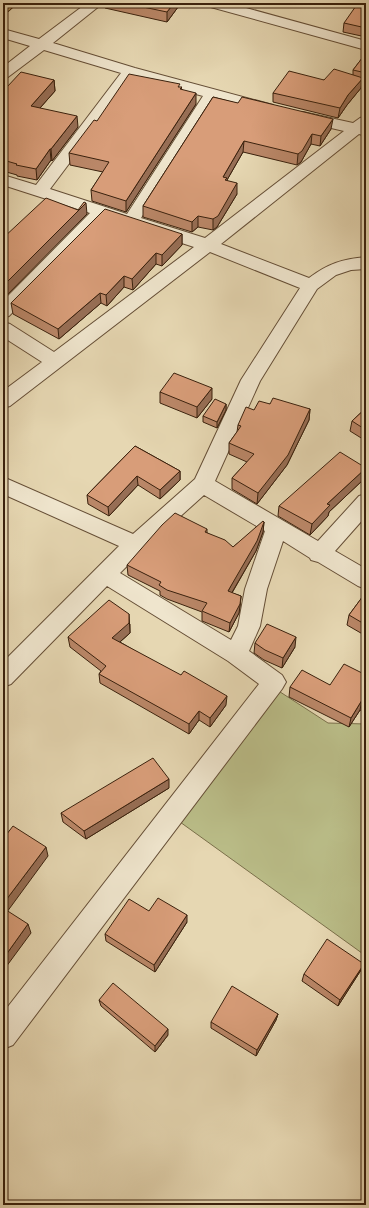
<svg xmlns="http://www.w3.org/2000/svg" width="369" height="1208" font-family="'Libre Bodoni',serif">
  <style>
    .green { fill: #babd88; stroke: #7a6f4a }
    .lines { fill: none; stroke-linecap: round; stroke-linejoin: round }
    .minor-casing { stroke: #654e36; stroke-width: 2 }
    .motorway-casing { stroke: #3a210d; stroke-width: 2 }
    .minor { fill: #efe5cd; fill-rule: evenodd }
    .motorway { fill: #e3bc79; fill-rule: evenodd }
    .wall { fill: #ba8768; stroke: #3a210d }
    .shaded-wall { fill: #976e55; stroke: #3a210d }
    .building { fill: #d89d79; stroke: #3a210d }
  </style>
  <rect width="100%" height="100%" fill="#e6d7b2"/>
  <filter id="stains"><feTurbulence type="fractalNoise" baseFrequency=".005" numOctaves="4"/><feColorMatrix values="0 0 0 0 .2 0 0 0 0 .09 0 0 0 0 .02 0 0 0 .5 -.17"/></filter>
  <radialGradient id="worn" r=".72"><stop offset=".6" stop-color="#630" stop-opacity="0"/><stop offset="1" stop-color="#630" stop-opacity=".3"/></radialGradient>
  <!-- green -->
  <path class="green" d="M274,688L328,723L366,724V956L180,822Z"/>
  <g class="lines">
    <!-- minor casing -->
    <g class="minor-casing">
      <g id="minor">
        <path d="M87,3H103L53,43L135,68L273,105L275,108L273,111L267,113L216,99L141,218L205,238L344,131L297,120L295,117L297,114L303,112L353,123L360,118L366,116V136L359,134L221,244L309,278C328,264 342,259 366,257V269L351,270L336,275L317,289L260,381L215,481L318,541L359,496L366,494V516L335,551L366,569V589L358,586L318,562L311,560L310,558L283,541L267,589L260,626L249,651L282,675L286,682L282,689L13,1045L3,1049V1013L259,684L228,661L107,586L11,684L3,687V662L119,546L3,494V477L133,534L195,479L241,380L300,288L210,252L10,406L3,408V391L42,362L3,337V322L10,324L54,352L194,247L105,218L9,316L3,318V301L90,213L3,185V175L36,185L121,73L44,50L8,77L3,79V67L30,46L3,38V29L39,39ZM134,77L203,96L127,214L50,189ZM204,495L265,531L245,589L238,626L231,640L120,573L143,550Z"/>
        <path d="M205,3H228L366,41V50L207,6Z"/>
      </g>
    </g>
    <!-- motorway casing -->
    <g class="motorway-casing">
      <path id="motorway" d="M3,3H17L8,11L3,12Z"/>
    </g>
    <!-- minor -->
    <use href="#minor" class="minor"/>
    <!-- motorway -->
    <use href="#motorway" class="motorway"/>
  </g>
  <!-- wall -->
  <g class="wall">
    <path d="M105,3H181L167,22L105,8Z"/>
    <path d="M366,3V37L343,32L344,23Z"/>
    <path d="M366,53V83L362,82L361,88L347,105L338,118L273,102V93L324,80L353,75V70Z"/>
    <path d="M54,80L55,91L40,108L78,127L52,161L51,160L37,180L17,176V175L3,171V86L7,87Z"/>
    <path d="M180,87L196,104L126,212L92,201L91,190L103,172L70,165L69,153L97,121Z"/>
    <path d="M213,97L331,129L320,146L311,144L301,162L297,165L243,152L227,180V181L237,194L217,227L213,230L198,227L192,232L143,217V206Z"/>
    <path d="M182,234V245L162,266L156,264L133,290L124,287L107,306L101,303L59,339L13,314L11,303Z"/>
    <path d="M160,392L212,399L197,418L160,403Z"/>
    <path d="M226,404V410L217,428L203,422V416Z"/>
    <path d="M270,404L310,409L309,420L287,465L257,504L232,489V478L247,462L229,454V443L237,432L238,425L254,410Z"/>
    <path d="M366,408V441L350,431L352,421Z"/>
    <path d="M135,446L180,471V480L160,499L138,485L109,516L88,504L87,495Z"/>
    <path d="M364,479L329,512L328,516L310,535L278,516L279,506Z"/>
    <path d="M264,522L263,532L256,551L232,593L241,596L240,606L239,613L229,632L202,621V612L167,599L160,595V591L128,575L127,565L207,529V533L233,547Z"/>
    <path d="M366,548V561L363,559Z"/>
    <path d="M366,592V636L347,625L349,615Z"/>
    <path d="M130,624V633L120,642L226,705L210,727L199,720L189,734L100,683L99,674L101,671L70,647L68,637Z"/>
    <path d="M255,643L295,647L282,668L264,660L254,653Z"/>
    <path d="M366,675V713L360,710L349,727L289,697L290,687L330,685Z"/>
    <path d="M169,788L86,839L63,822L61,813Z"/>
    <path d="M187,922L155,972L106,941L105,934Z"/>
    <path d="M364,964L361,970L338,1006L302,981L304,974Z"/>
    <path d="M99,1000L168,1035L155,1052L101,1006Z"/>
    <path d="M278,1014L276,1020L256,1056L211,1028V1022Z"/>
  </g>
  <!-- shaded-wall -->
  <g class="shaded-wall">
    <path d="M174,3H181L167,22V12Z"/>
    <path d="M363,78L361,88L347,105L338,118L340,108L348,95Z"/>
    <path d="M54,80L55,91L32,117L31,106Z"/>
    <path d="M196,93V104L126,212V201Z"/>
    <path d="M77,116L78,127L52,161L51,149Z"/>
    <path d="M333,119L331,129L320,146L321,136Z"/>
    <path d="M312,134L311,144L301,162L297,165L298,154Z"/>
    <path d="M244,141L243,152L227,180V189L223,177Z"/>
    <path d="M50,149L51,160L37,180L36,169Z"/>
    <path d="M237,183V194L217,227L213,230V219Z"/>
    <path d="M86,203L87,214L3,299V286Z"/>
    <path d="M198,216V227L192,232V222Z"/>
    <path d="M182,234V245L162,266V255Z"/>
    <path d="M156,253V264L133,290L132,279Z"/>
    <path d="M124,276V287L107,306L106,295Z"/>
    <path d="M100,293L101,303L59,339L58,329Z"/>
    <path d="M212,388V399L197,418V407Z"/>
    <path d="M226,404V410L217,428V422Z"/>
    <path d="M310,409L309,420L287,465L257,504L258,493Z"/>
    <path d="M366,468L364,479L329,512L328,516L310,535L312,524L327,504Z"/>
    <path d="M180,471V480L160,499V490Z"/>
    <path d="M137,476L138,485L109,516L108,507Z"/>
    <path d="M264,522L263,532L256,551L227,601L228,591Z"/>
    <path d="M241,596L240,606L239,613L229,632L230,623Z"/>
    <path d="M129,614L130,633L113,648L112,638Z"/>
    <path d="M296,637L295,647L282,668L283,658Z"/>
    <path d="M227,696L226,705L210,727V718Z"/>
    <path d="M362,700L360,710L349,727L351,718Z"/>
    <path d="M199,711V720L189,734V724Z"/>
    <path d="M169,779V788L86,839L84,831Z"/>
    <path d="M46,847L48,856L4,916L3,912V904Z"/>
    <path d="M187,915V922L155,972L154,965Z"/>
    <path d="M28,924L31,933L3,971V959Z"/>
    <path d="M364,964L361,970L338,1006L340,1000Z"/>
    <path d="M3,996L7,1003L3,1008Z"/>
    <path d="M278,1014L276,1020L256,1056L257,1050Z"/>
    <path d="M168,1029V1035L155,1052V1046Z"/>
  </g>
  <!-- building -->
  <g class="building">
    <path d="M124,3H174L167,12Z"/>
    <path d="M358,3H366V28L344,23Z"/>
    <path d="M366,53V73L353,70Z"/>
    <path d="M334,69L363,78L348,95L340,108L273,93L289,71L324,80Z"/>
    <path d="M21,72L54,80L31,106L77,116L51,149H50L36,169L16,165L17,164L3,160V86L7,87Z"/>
    <path d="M129,74L180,84L178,87H182L180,89L196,93L126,201L91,190L109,162L69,153L94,120L97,121Z"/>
    <path d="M213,97L238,103L242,97L333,119L321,136L312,134L302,151L298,154L244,141L223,177L227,178L225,180L237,183L218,216L213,219L198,216L192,222L143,206Z"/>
    <path d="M46,198L78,210L84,202L86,203L3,286V238Z"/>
    <path d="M105,209L182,234L162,255L156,253L132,279L124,276L106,295L100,293L58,329L11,303Z"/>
    <path d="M174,373L212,388L197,407L160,392Z"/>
    <path d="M273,398L310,409L288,455L258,493L232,478L254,454L229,443L241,426L238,425L246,407L254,410L259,401L270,404Z"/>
    <path d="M215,399L226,404L217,422L203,416Z"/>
    <path d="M366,408V430L352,421Z"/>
    <path d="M135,446L180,471L160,490L137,476L108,507L87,495Z"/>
    <path d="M340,452L366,468L327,504L330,505L312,524L279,506Z"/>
    <path d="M175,513L207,529L205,532L225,540L233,547L263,521L264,522L257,541L228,591L241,596L240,604L230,623L202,611L207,603L167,590L159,585L161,582L127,565L162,525Z"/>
    <path d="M366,592V625L349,615Z"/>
    <path d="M109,600L129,614V623L112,638L181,675L184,671L227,696L210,718L199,711L189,724L99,674L106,666L68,637Z"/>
    <path d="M267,624L296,637L283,658L265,650L255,643Z"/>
    <path d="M344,664L366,675V702L362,700L351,718L290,687L302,670L330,685Z"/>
    <path d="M153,758L169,779L84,831L61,813Z"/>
    <path d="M13,826L46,847L3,904V839Z"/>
    <path d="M158,898L187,915L154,965L105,934L129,899L149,911Z"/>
    <path d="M3,908L28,924L3,959Z"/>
    <path d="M327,939L364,964L340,1000L304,974Z"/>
    <path d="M113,983L168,1029L155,1046L99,1000Z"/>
    <path d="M232,986L278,1014L257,1050L211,1022Z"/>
  </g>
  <!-- margin -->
  <rect width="369" height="1208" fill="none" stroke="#e6d7b2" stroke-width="16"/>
  <rect x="4" y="4" width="361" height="1200" fill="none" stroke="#3a210d" stroke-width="2"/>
  <rect x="8" y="8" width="353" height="1192" fill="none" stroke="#3a210d"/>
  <rect width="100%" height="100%" filter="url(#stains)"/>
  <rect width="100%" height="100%" fill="url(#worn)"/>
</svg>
